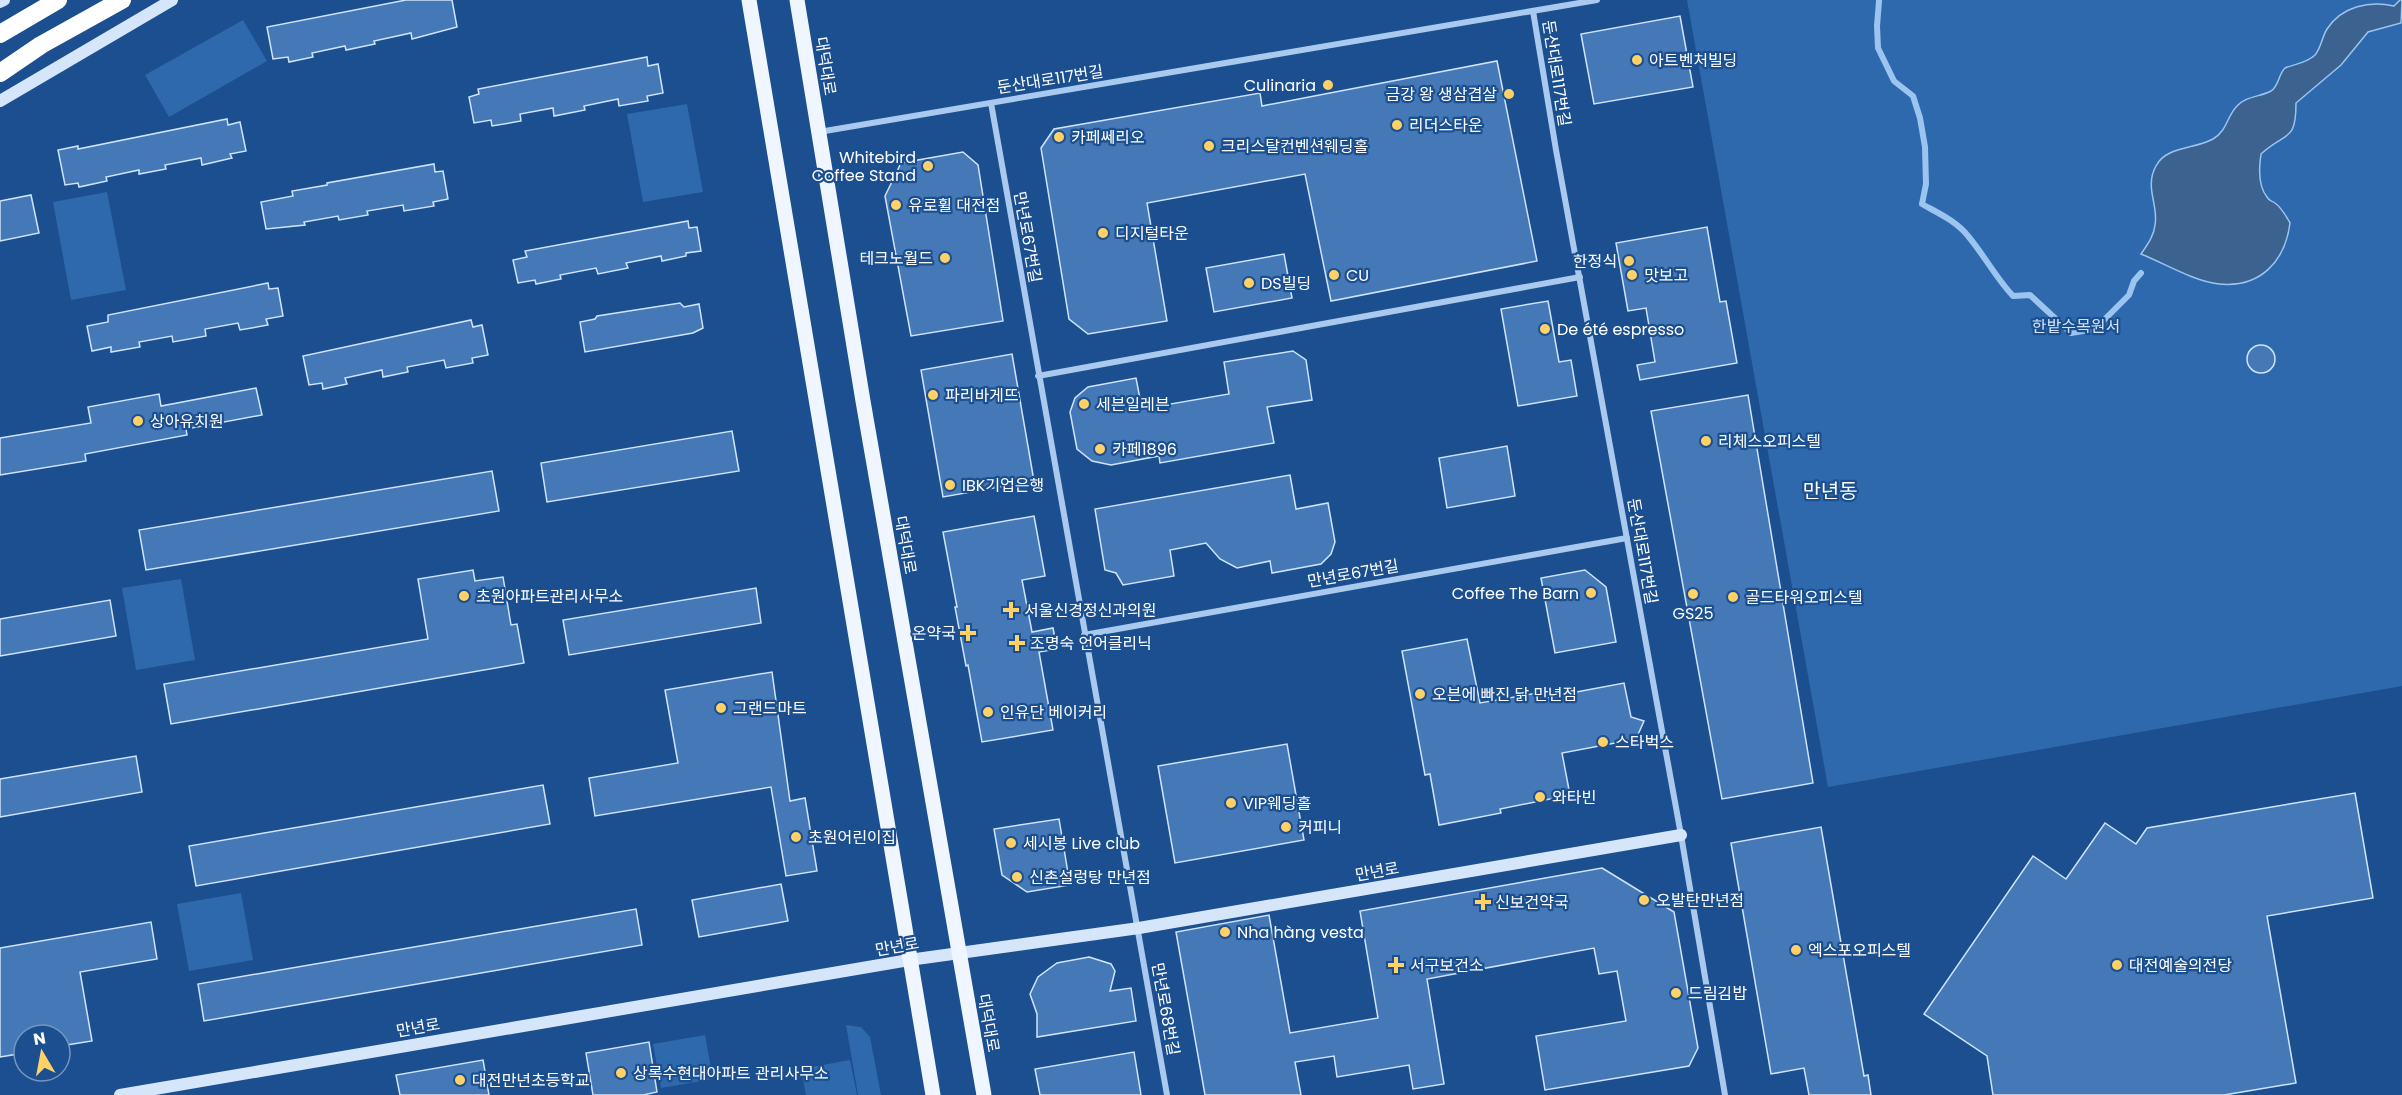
<svg xmlns="http://www.w3.org/2000/svg" width="2402" height="1095" font-family="Poppins,'Noto Sans KR',sans-serif">
  <style>
    .green { fill: #2e69ad }
    .water { fill: #3c6290; stroke: #9cc4f0; stroke-width: 1.5 }
    .lines { fill: none; stroke-linecap: round; stroke-linejoin: round }
    .stream { stroke: #9cc4f0; stroke-width: 6 }
    .building { fill: #4478b7; stroke: #cfe3fa; stroke-width: 1.5 }
    .street { stroke: #a9c9ee; stroke-width: 6 }
    .secondary { stroke: #d6e6fa; stroke-width: 12 }
    .primary { stroke: #f0f6ff; stroke-width: 15 }
    .highway { stroke: #fff; stroke-width: 18 }
    .poi-dot { fill: #ffd166; stroke: #1b4f8f; stroke-width: 2 }
    .labels { text-anchor: middle; stroke-width: 4.5; stroke-linejoin: round; paint-order: stroke }
    .poi-label { font-size: 16px; fill: #fff; stroke: #1b4f8f; text-anchor: start }
    .street-label { font-size: 16px; fill: #fff; stroke: #1b4f8f }
    .park-label { font-size: 16px; fill: #cfe3fa; stroke: #1b4f8f }
    .quarter-label { font-size: 20px; fill: #fff; stroke: #1b4f8f }
  </style>
  <rect width="100%" height="100%" fill="#1b4f8f"/>
  <!-- green -->
  <g class="green">
    <path d="M1687,0H2402V686L1828,787Z"/>
    <path d="M243,20L267,61L169,117L145,75Z"/>
    <path d="M687,104L703,192L643,202L627,114Z"/>
    <path d="M107,192L126,290L71,300L53,202Z"/>
    <path d="M181,579L195,660L136,670L122,588Z"/>
    <path d="M241,893L253,960L189,971L177,904Z"/>
    <path d="M846,1025L861,1027L870,1037L881,1095H858Z"/>
    <path d="M705,1035L713,1079L661,1088L653,1044Z"/>
    <path d="M850,1060L857,1095H806L801,1069Z"/>
  </g>
  <!-- water -->
  <path class="water" d="M2400,0H2402L2401,23L2368,32L2341,65L2296,103C2296,143 2286,131 2261,154C2259,167 2258,186 2267,197C2270,202 2271,200 2275,203C2282,208 2286,216 2290,223C2285,262 2260,288 2219,284C2193,281 2166,264 2141,254C2147,245 2154,236 2155,225C2159,206 2144,187 2156,166C2166,146 2196,149 2213,139C2227,131 2227,116 2237,106C2246,96 2260,97 2271,91C2279,86 2278,75 2285,68C2295,64 2307,63 2315,55C2321,48 2322,37 2327,29C2341,7 2369,0 2394,6Z"/>
  <g class="lines">
    <!-- stream -->
    <path class="stream" d="M1879,1L1877,26L1878,48L1894,81L1913,96L1920,118L1925,147L1926,184L1922,204C1938,213 1956,221 1968,236C1984,255 1996,278 2013,296L2030,295L2071,333L2095,329L2129,295L2134,281L2141,273"/>
  </g>
  <!-- building -->
  <g class="building">
    <path d="M406,0H452L457,27L412,39L411,33L374,41L375,44L346,50L345,46L312,53L313,57L289,62L288,57L273,59L267,27Z"/>
    <path d="M1680,16L1693,87L1594,104L1581,34Z"/>
    <path d="M647,57L648,66L658,64L663,93L647,96L648,101L619,106L618,99L584,106L585,110L554,116L553,108L520,114L521,121L492,126L491,120L474,123L469,97L479,94L478,89Z"/>
    <path d="M1497,61L1537,261L1331,301L1305,174L1147,203L1167,321L1088,334L1069,319L1041,148L1054,129L1260,93L1262,106Z"/>
    <path d="M227,119L228,125L240,122L246,151L230,154L232,158L202,165L201,158L165,165L166,169L139,174V170L106,177L107,181L79,187L78,183L65,185L58,150L78,146V149Z"/>
    <path d="M963,152L978,165L1003,321L911,336L885,196L901,163Z"/>
    <path d="M434,164L435,172L443,171L448,199L433,202L434,206L404,211L403,205L367,211L368,215L339,220L338,216L304,222L305,225L266,229L261,202L293,196L292,191L327,185V183Z"/>
    <path d="M31,195L39,233L0,241V201Z"/>
    <path d="M688,221L689,228L697,227L701,251L686,253V256L662,261L661,256L626,263L628,268L598,274L596,268L560,275L561,279L536,284L535,280L518,283L513,260L527,257L525,251Z"/>
    <path d="M1707,227L1720,302L1726,301L1737,363L1640,380L1637,365L1655,362L1646,308L1628,311L1616,243Z"/>
    <path d="M1284,254L1292,298L1214,312L1206,268Z"/>
    <path d="M268,283L269,289L278,288L283,316L266,319L268,325L240,330L238,323L205,329L206,336L173,342L172,336L139,342L140,347L111,352V347L92,351L87,326L108,322V315Z"/>
    <path d="M1548,301L1559,362L1571,360L1577,396L1518,406L1501,309Z"/>
    <path d="M680,303L684,307L699,304L703,328L693,333L585,352L580,322L595,319L597,316Z"/>
    <path d="M471,320L473,327L482,325L488,355L472,358L473,363L446,368L444,360L407,367L408,372L383,377L382,370L345,378L347,384L323,389L322,383L309,385L303,356Z"/>
    <circle cx="2261" cy="359" r="14"/>
    <path d="M1293,351L1306,360L1312,400L1267,407L1274,443L1160,463L1159,456L1111,465L1092,461L1077,449L1070,412L1075,398L1088,387L1136,378L1142,409L1229,394L1224,362Z"/>
    <path d="M1012,354L1034,481L943,497L921,370Z"/>
    <path d="M256,388L262,415L186,429L187,435L85,454L86,461L0,475V438L91,423L88,407L159,394L161,406Z"/>
    <path d="M1748,395L1813,783L1722,799L1651,411Z"/>
    <path d="M732,431L739,471L547,502L541,463Z"/>
    <path d="M1507,446L1515,496L1447,508L1439,458Z"/>
    <path d="M492,471L499,511L146,570L139,530Z"/>
    <path d="M1290,475L1296,509L1328,503L1335,542L1331,554L1321,564L1272,573L1270,561L1237,568L1220,559L1206,543L1170,550L1174,576L1123,585L1116,573L1105,570L1095,509Z"/>
    <path d="M1034,516L1045,576L1022,580L1032,632L1053,628L1057,649L1039,652L1053,730L982,742L968,665L966,666L955,607H957L943,532Z"/>
    <path d="M473,570L475,581L503,577L511,625L517,624L524,663L171,724L164,684L428,639L418,579Z"/>
    <path d="M1585,570L1606,587L1616,642L1555,653L1541,578Z"/>
    <path d="M756,588L761,623L569,655L563,620Z"/>
    <path d="M110,600L116,636L0,656V619Z"/>
    <path d="M1467,639L1480,703L1543,692L1544,698L1624,683L1631,717L1644,721L1636,739L1562,753L1570,795L1500,809L1501,813L1439,825L1430,774L1425,775L1402,651Z"/>
    <path d="M772,672L790,801L805,798L817,871L786,876L771,787L595,816L589,778L678,763L665,690Z"/>
    <path d="M1287,744L1304,840L1175,863L1158,766Z"/>
    <path d="M136,756L142,792L0,817V779Z"/>
    <path d="M543,785L550,824L196,886L189,846Z"/>
    <path d="M2355,793L2373,898L2267,916L2296,1083L2224,1095H1993L1987,1056L1924,1014L2033,856L2066,879L2105,823L2136,844L2147,828Z"/>
    <path d="M1059,819L1070,885L1027,892L1002,875L994,829Z"/>
    <path d="M1821,827L1864,1076L1868,1075L1871,1095H1809L1804,1068L1771,1074L1731,843Z"/>
    <path d="M1602,868L1674,912L1698,1048L1689,1066L1545,1090L1536,1036L1626,1021L1617,971L1599,974L1594,948L1427,979L1444,1084L1413,1089L1409,1065L1337,1077L1334,1056L1295,1062L1301,1095H1205L1176,932L1269,915L1290,1033L1378,1018L1360,911Z"/>
    <path d="M781,884L788,921L699,937L692,900Z"/>
    <path d="M636,909L642,945L204,1021L198,984Z"/>
    <path d="M151,922L157,959L80,972L92,1041L60,1046V1035H24V1053L0,1057V948Z"/>
    <path d="M1089,957L1111,964L1115,971L1110,991L1131,988L1136,1021L1037,1037V1014L1030,994L1038,977L1057,963Z"/>
    <path d="M649,1042L657,1092L643,1095H593L586,1053Z"/>
    <path d="M1134,1052L1141,1095H1040L1035,1069Z"/>
    <path d="M483,1060L489,1095H400L396,1075Z"/>
  </g>
  <g class="lines">
    <!-- street -->
    <g class="street">
      <path d="M1533,11L1556,150L1681,835L1725,1095"/>
      <path d="M991,103L1167,1095"/>
      <path d="M819,132L1597,0"/>
      <path d="M1038,376L1580,277"/>
      <path d="M1084,635L1627,538"/>
    </g>
    <!-- secondary -->
    <g class="secondary">
      <path d="M0,2L4,0"/>
      <path d="M0,101L172,0"/>
      <path d="M120,1095L909,960L1139,928L1681,835"/>
    </g>
    <!-- primary -->
    <g class="primary">
      <path d="M749,0L933,1095"/>
      <path d="M797,0L863,401L984,1095"/>
    </g>
    <!-- highway -->
    <g class="highway">
      <path d="M0,34L58,0"/>
      <path d="M0,73L41,45L122,0"/>
    </g>
  </g>
  <!-- markers -->
  <g class="poi-dot">
    <circle cx="1637" cy="60" r="6"/>
    <circle cx="1328" cy="85" r="6"/>
    <circle cx="1509" cy="94" r="6"/>
    <circle cx="1397" cy="125" r="6"/>
    <circle cx="1059" cy="137" r="6"/>
    <circle cx="1209" cy="146" r="6"/>
    <circle cx="928" cy="166" r="6"/>
    <circle cx="896" cy="205" r="6"/>
    <circle cx="1103" cy="233" r="6"/>
    <circle cx="945" cy="258" r="6"/>
    <circle cx="1629" cy="261" r="6"/>
    <circle cx="1334" cy="275" r="6"/>
    <circle cx="1632" cy="275" r="6"/>
    <circle cx="1249" cy="283" r="6"/>
    <circle cx="1545" cy="329" r="6"/>
    <circle cx="933" cy="395" r="6"/>
    <circle cx="1084" cy="404" r="6"/>
    <circle cx="138" cy="421" r="6"/>
    <circle cx="1706" cy="441" r="6"/>
    <circle cx="1100" cy="449" r="6"/>
    <circle cx="950" cy="485" r="6"/>
    <circle cx="1591" cy="593" r="6"/>
    <circle cx="1693" cy="594" r="6"/>
    <circle cx="464" cy="596" r="6"/>
    <circle cx="1733" cy="597" r="6"/>
    <path d="M1008 601h6v6h6v6h-6v6h-6v-6h-6v-6h6z"/>
    <path d="M965 624h6v6h6v6h-6v6h-6v-6h-6v-6h6z"/>
    <path d="M1014 634h6v6h6v6h-6v6h-6v-6h-6v-6h6z"/>
    <circle cx="1420" cy="694" r="6"/>
    <circle cx="721" cy="708" r="6"/>
    <circle cx="988" cy="712" r="6"/>
    <circle cx="1603" cy="742" r="6"/>
    <circle cx="1540" cy="797" r="6"/>
    <circle cx="1231" cy="803" r="6"/>
    <circle cx="1286" cy="827" r="6"/>
    <circle cx="796" cy="837" r="6"/>
    <circle cx="1011" cy="843" r="6"/>
    <circle cx="1017" cy="877" r="6"/>
    <circle cx="1644" cy="900" r="6"/>
    <path d="M1480 893h6v6h6v6h-6v6h-6v-6h-6v-6h6z"/>
    <circle cx="1225" cy="932" r="6"/>
    <circle cx="1796" cy="950" r="6"/>
    <path d="M1393 956h6v6h6v6h-6v6h-6v-6h-6v-6h6z"/>
    <circle cx="2117" cy="965" r="6"/>
    <circle cx="1676" cy="993" r="6"/>
    <circle cx="621" cy="1073" r="6"/>
    <circle cx="460" cy="1080" r="6"/>
  </g>
  <g class="labels">
    <!-- poi labels -->
    <g class="poi-label">
      <text x="1649" y="66">아트벤처빌딩</text>
      <text x="1316" y="91" text-anchor="end">Culinaria</text>
      <text x="1497" y="100" text-anchor="end">금강 왕 생삼겹살</text>
      <text x="1409" y="131">리더스타운</text>
      <text x="1071" y="143">카페쎄리오</text>
      <text x="1221" y="152">크리스탈컨벤션웨딩홀</text>
      <text x="916" y="163" text-anchor="end">Whitebird<tspan x="916" dy="18">Coffee Stand</tspan></text>
      <text x="908" y="211">유로휠 대전점</text>
      <text x="1115" y="239">디지털타운</text>
      <text x="933" y="264" text-anchor="end">테크노월드</text>
      <text x="1617" y="267" text-anchor="end">한정식</text>
      <text x="1346" y="281">CU</text>
      <text x="1644" y="281">맛보고</text>
      <text x="1261" y="289">DS빌딩</text>
      <text x="1557" y="335">De été espresso</text>
      <text x="945" y="401">파리바게뜨</text>
      <text x="1096" y="410">세븐일레븐</text>
      <text x="150" y="427">상아유치원</text>
      <text x="1718" y="447">리체스오피스텔</text>
      <text x="1112" y="455">카페1896</text>
      <text x="962" y="491">IBK기업은행</text>
      <text x="1579" y="599" text-anchor="end">Coffee The Barn</text>
      <text x="476" y="602">초원아파트관리사무소</text>
      <text x="1745" y="603">골드타워오피스텔</text>
      <text x="1024" y="616">서울신경정신과의원</text>
      <text x="1693" y="619" text-anchor="middle">GS25</text>
      <text x="956" y="639" text-anchor="end">온약국</text>
      <text x="1030" y="649">조명숙 언어클리닉</text>
      <text x="1432" y="700">오븐에 빠진 닭 만년점</text>
      <text x="733" y="714">그랜드마트</text>
      <text x="1000" y="718">인유단 베이커리</text>
      <text x="1615" y="748">스타벅스</text>
      <text x="1552" y="803">와타빈</text>
      <text x="1243" y="809">VIP웨딩홀</text>
      <text x="1298" y="833">커피니</text>
      <text x="808" y="843">초원어린이집</text>
      <text x="1023" y="849">세시봉 Live club</text>
      <text x="1029" y="883">신촌설렁탕 만년점</text>
      <text x="1656" y="906">오발탄만년점</text>
      <text x="1495" y="908">신보건약국</text>
      <text x="1237" y="938">Nha hàng vesta</text>
      <text x="1808" y="956">엑스포오피스텔</text>
      <text x="1410" y="971">서구보건소</text>
      <text x="2129" y="971">대전예술의전당</text>
      <text x="1688" y="999">드림김밥</text>
      <text x="633" y="1079">상록수현대아파트 관리사무소</text>
      <text x="472" y="1086">대전만년초등학교</text>
    </g>
    <!-- street labels -->
    <g class="street-label">
      <text transform="translate(826 66) rotate(81)" y="6">대덕대로</text>
      <text transform="translate(1557 73) rotate(81)" y="6">둔산대로117번길</text>
      <text transform="translate(1050 79) rotate(-9)" y="6">둔산대로117번길</text>
      <text transform="translate(1028 237) rotate(80)" y="6">만년로67번길</text>
      <text transform="translate(906 545) rotate(80)" y="6">대덕대로</text>
      <text transform="translate(1643 551) rotate(80)" y="6">둔산대로117번길</text>
      <text transform="translate(1353 573) rotate(-10)" y="6">만년로67번길</text>
      <text transform="translate(1377 871) rotate(-10)" y="6">만년로</text>
      <text transform="translate(897 946) rotate(-10)" y="6">만년로</text>
      <text transform="translate(1166 1009) rotate(80)" y="6">만년로68번길</text>
      <text transform="translate(989 1023) rotate(80)" y="6">대덕대로</text>
      <text transform="translate(418 1027) rotate(-10)" y="6">만년로</text>
    </g>
    <!-- park labels -->
    <g class="park-label">
      <text x="2076" y="332">한밭수목원서</text>
    </g>
    <!-- quarter labels -->
    <g class="quarter-label">
      <text x="1830" y="498">만년동</text>
    </g>
  </g>
  <!-- north arrow -->
  <g transform="translate(42 1053) rotate(350)"><circle r="28" fill="#1b4f8f" stroke="#7695bc" stroke-width="1.5"/>
  <path d="M0-4.5L10 22L0 15L-10 22Z" fill="#ffd166"/>
  <text y="-9" font-size="16" font-weight="bold" text-anchor="middle" fill="#ffffff">N</text>
  </g>
</svg>
